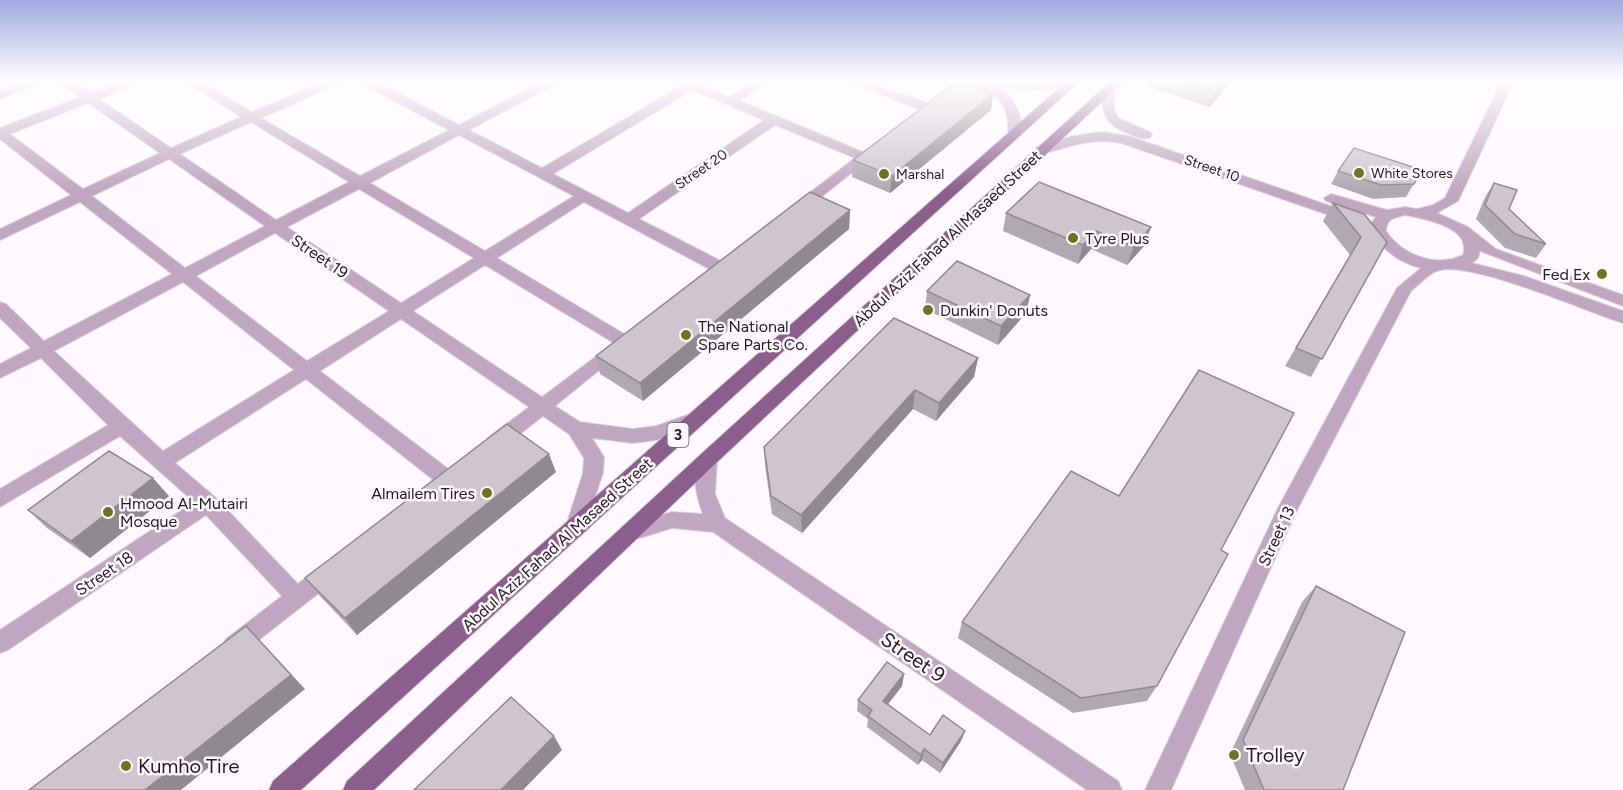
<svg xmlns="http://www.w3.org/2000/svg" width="1623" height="790" font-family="Figtree,sans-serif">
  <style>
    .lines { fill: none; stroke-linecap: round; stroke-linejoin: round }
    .minor-casing { stroke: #dbd6db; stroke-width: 2 }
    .major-casing { stroke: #dbd6db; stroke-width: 2 }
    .minor { fill: #c0a6c0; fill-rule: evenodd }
    .major { fill: #8c5e8d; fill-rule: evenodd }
    .wall { fill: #b1a9b1 }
    .shaded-wall { fill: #908a90 }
    .building { fill: #cec5ce; stroke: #908a90; stroke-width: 1.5 }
    .poi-dot { fill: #6b7520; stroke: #fff9ff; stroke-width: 2 }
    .labels { text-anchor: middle; stroke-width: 5; stroke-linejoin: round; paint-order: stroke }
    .far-street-label { font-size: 14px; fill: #201d20; stroke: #fff9ff }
    .far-poi-label { font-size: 14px; fill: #201d20; stroke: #fff9ff; text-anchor: start }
    .shield { fill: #fff9ff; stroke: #635f63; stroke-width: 1.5 }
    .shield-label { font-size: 15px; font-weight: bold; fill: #201d20 }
    .street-label { font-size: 16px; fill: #201d20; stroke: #fff9ff }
    .poi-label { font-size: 16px; fill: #201d20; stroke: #fff9ff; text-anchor: start }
    .near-street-label { font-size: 20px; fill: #201d20; stroke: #fff9ff }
    .near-poi-label { font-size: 20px; fill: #201d20; stroke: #fff9ff; text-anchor: start }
  </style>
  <rect width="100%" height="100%" fill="#fff9ff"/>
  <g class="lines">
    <!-- minor casing -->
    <g class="minor-casing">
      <g id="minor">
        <path d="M28,81H45L0,99V91Z"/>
        <path d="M59,81H73L91,93L122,81H138L136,84L99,99L171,148L241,117L185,81H199L252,112L325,81H340L338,84L261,118L360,176L449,130L362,84L360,81H375L459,125L543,81H558L556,84L469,130L542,168L681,86L675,81H691L729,97L755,81H769L740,101L863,152L871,148L878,152L801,213H791L789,210L791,207L855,158L775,125L639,219L727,264L729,268L727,272H715L584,202L497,258L631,338L634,342L555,406L580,422L633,429L656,426L696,412L703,414L705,419L703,424L657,440L633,443L592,438L604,457L603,473L582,535L575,538L568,535L565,529L583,473L584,458L569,434L543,416L502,448L495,450L488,448L486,443L488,438L529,407L401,319L320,371L455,474L458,480L455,486L448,488L441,486L306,379L175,463L215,497L298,584C310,575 323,559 338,564L342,571L338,578L242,653L234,656L226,653L223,646L226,639L282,596L206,515L8,650L0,653V630L194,502L120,436L0,507V489L108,425L41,358L0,378V364L31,348L0,318V302L6,304L44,341L172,274L80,202L0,240V229L71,195L0,139V128L80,97ZM692,90L764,120L628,213L553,174ZM88,103L160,153L83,189L10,134ZM251,122L349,182L276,220L180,154ZM459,135L574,196L485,251L370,183ZM169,159L265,226L185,268L92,196ZM359,189L474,258L401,303L287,227ZM275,233L389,311L307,361L196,276ZM485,265L614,343L542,397L413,311ZM183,282L294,370L163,451L54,351Z"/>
        <path d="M848,81H864L933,105L934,108L933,111H923Z"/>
        <path d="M960,81C995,78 1021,95 1022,132L1020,135H1010L1008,132V120L1003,104L991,94Z"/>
        <path d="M987,81H1079C1063,95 1009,89 989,84Z"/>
        <path d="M1502,81H1514L1458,201L1437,213L1468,227L1496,249L1623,295V306L1480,251L1478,258L1472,263L1524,276L1623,311V323C1587,312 1468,259 1437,271C1428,274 1419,285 1411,291L1294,516L1171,790H1145L1278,508L1397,288L1421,268C1398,262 1383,250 1370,231L1372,222L1376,217L1326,201L1324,198L1331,194L1387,210L1405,207L1417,209L1433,205L1445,198ZM1405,215C1425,219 1472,227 1463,255C1436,268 1402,255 1386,231C1387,218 1394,218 1405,215Z"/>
        <path d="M1109,85L1115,89L1114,109L1118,118L1150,132L1152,135L1150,138C1143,139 1137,137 1130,134C1107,126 1100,114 1103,89Z"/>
        <path d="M1102,132L1129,136L1356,215L1358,218L1356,221H1346L1121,143C1091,137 1070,147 1042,154L1035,150L1037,147L1073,136Z"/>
        <path d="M707,452L714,455L717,460L715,494L725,518L1118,781L1122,790H1087L713,532L672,528L630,541L623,538L620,532L623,526L672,512L703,514C696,496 691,473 700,455Z"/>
      </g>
    </g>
    <!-- major casing -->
    <g class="major-casing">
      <g id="major">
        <path d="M1067,81H1080L301,790H269L273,781Z"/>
        <path d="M1111,81H1124L714,465L374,790H343L347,781L700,455Z"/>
      </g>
    </g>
    <!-- minor -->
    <use href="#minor" class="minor"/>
    <!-- major -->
    <use href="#major" class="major"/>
  </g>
  <!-- wall -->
  <g class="wall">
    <path d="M1149,81H1232L1209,107L1147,86Z"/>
    <path d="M993,94L991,110L890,193L852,177L853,160Z"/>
    <path d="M1422,170L1406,197L1373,199L1331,184L1338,171Z"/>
    <path d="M1494,183L1509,209L1546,244L1536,258L1505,248L1476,219L1485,197Z"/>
    <path d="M1333,203L1387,242L1311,377L1285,366L1350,255L1323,221Z"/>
    <path d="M850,210L849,229L643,401L600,374L596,356Z"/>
    <path d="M1006,213L1151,227L1144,246L1127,265L1091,249L1078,264L1003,231Z"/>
    <path d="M927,291L1030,295L1026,313L998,345L925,309Z"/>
    <path d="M978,358L974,377L936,421L913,409L802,533L772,514L765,465L764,447Z"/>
    <path d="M556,472L357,635L319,595L305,578Z"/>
    <path d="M169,496L90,558L47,528L28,510Z"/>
    <path d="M1221,550L1157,686L1147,701L1073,713L958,638L962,622Z"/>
    <path d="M1316,586L1343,790H1245L1230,754L1302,602Z"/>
    <path d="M904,674L902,686L888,704L930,735L965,731L961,741L940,773L922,760L918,765L867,727L868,719L857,711L858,700Z"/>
  </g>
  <!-- shaded-wall -->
  <g class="shaded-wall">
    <path d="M1224,81H1232L1209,107L1215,91Z"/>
    <path d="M993,94L991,110L890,193L892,176Z"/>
    <path d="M850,210L849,229L643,401L640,383Z"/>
    <path d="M1151,227L1144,246L1127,265L1134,247Z"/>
    <path d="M1096,231L1091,249L1078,264L1083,245Z"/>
    <path d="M1030,295L1026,313L998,345L1001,326Z"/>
    <path d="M978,358L974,377L936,421L939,403Z"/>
    <path d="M915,390L913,409L802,533L801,515Z"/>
    <path d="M549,454L556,472L357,635L345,618Z"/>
    <path d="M153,478L169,496L90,558L71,541Z"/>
    <path d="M246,626L305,689L181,790H145Z"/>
    <path d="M904,674L902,686L882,712L883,701Z"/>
    <path d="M965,731L961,741L940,773L943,763Z"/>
    <path d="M554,736L562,750L523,790H501Z"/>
    <path d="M924,749L922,760L918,765L921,755Z"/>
  </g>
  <!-- building -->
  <g class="building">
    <path d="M957,81L993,94L892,176L853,160Z"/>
    <path d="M1184,81H1224L1215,91Z"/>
    <path d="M1354,148L1422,170L1414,184L1381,185L1338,171Z"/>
    <path d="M1039,182L1151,227L1134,247L1096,231L1083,245L1006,213Z"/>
    <path d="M1494,183L1517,190L1509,209L1546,244L1515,234L1485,205Z"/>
    <path d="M810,192L850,210L640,383L596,356Z"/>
    <path d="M1333,203L1364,214L1387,242L1322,359L1296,348L1361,237Z"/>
    <path d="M957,261L1030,295L1001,326L927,291Z"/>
    <path d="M894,318L978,358L939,403L915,390L801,515L771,496L764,447Z"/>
    <path d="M1199,370L1294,413L1221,550L1228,554L1157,686L1081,698L962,622L1071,471L1119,496Z"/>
    <path d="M507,424L549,454L345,618L305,578Z"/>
    <path d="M109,451L153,478L71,541L28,510Z"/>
    <path d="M1316,586L1405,632L1343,790H1264L1243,740Z"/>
    <path d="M246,626L291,675L145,790H29Z"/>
    <path d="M887,662L904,674L883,701L930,735L943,715L965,731L943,763L924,749L921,755L868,716L872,710L858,700Z"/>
    <path d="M511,697L554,736L501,790H414Z"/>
  </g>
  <!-- sky -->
  <linearGradient id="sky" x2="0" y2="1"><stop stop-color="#a0aae0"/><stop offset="0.42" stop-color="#fffcff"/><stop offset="1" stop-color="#fffcff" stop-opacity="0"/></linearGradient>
  <rect width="1623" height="191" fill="url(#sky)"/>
  <!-- markers -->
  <g class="poi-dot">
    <circle cx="1359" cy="173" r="6"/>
    <circle cx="884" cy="174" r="6"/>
    <circle cx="1073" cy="238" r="6"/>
    <circle cx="1602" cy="274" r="6"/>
    <circle cx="928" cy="310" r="6"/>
    <circle cx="686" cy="335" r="6"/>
    <circle cx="487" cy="493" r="6"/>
    <circle cx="108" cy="512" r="6"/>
    <circle cx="1234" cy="755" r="6"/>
    <circle cx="126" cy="766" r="6"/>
  </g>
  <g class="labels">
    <!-- far-street labels -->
    <g class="far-street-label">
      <text transform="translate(1212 168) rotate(19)" y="5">Street 10</text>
      <text transform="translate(701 169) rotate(-34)" y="5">Street 20</text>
    </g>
    <!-- far-poi labels -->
    <g class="far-poi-label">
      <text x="1371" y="178">White Stores</text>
      <text x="896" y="179">Marshal</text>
    </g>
    <!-- shield labels -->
    <rect class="shield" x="667.5" y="423" width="21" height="24" rx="4.5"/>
    <g class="shield-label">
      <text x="678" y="440">3</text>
    </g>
    <!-- street labels -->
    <g class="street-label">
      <text transform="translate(947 238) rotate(-43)" y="6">Abdul Aziz Fahad Al Masaed Street</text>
      <text transform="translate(320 256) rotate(34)" y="6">Street 19</text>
      <text transform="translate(1276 536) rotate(-65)" y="6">Street 13</text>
      <text transform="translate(557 544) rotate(-42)" y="6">Abdul Aziz Fahad Al Masaed Street</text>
      <text transform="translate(104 573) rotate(-34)" y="6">Street 18</text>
    </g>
    <!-- poi labels -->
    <g class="poi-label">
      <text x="1085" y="244">Tyre Plus</text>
      <text x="1590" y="280" text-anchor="end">Fed Ex</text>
      <text x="940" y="316">Dunkin' Donuts</text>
      <text x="698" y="332">The National<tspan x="698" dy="18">Spare Parts Co.</tspan></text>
      <text x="475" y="499" text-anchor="end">Almailem Tires</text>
      <text x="120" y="509">Hmood Al-Mutairi<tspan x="120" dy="18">Mosque</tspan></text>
    </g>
    <!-- near-street labels -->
    <g class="near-street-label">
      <text transform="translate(913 657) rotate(34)" y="7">Street 9</text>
    </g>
    <!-- near-poi labels -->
    <g class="near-poi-label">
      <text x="1246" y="762">Trolley</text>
      <text x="138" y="773">Kumho Tire</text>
    </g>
  </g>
</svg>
